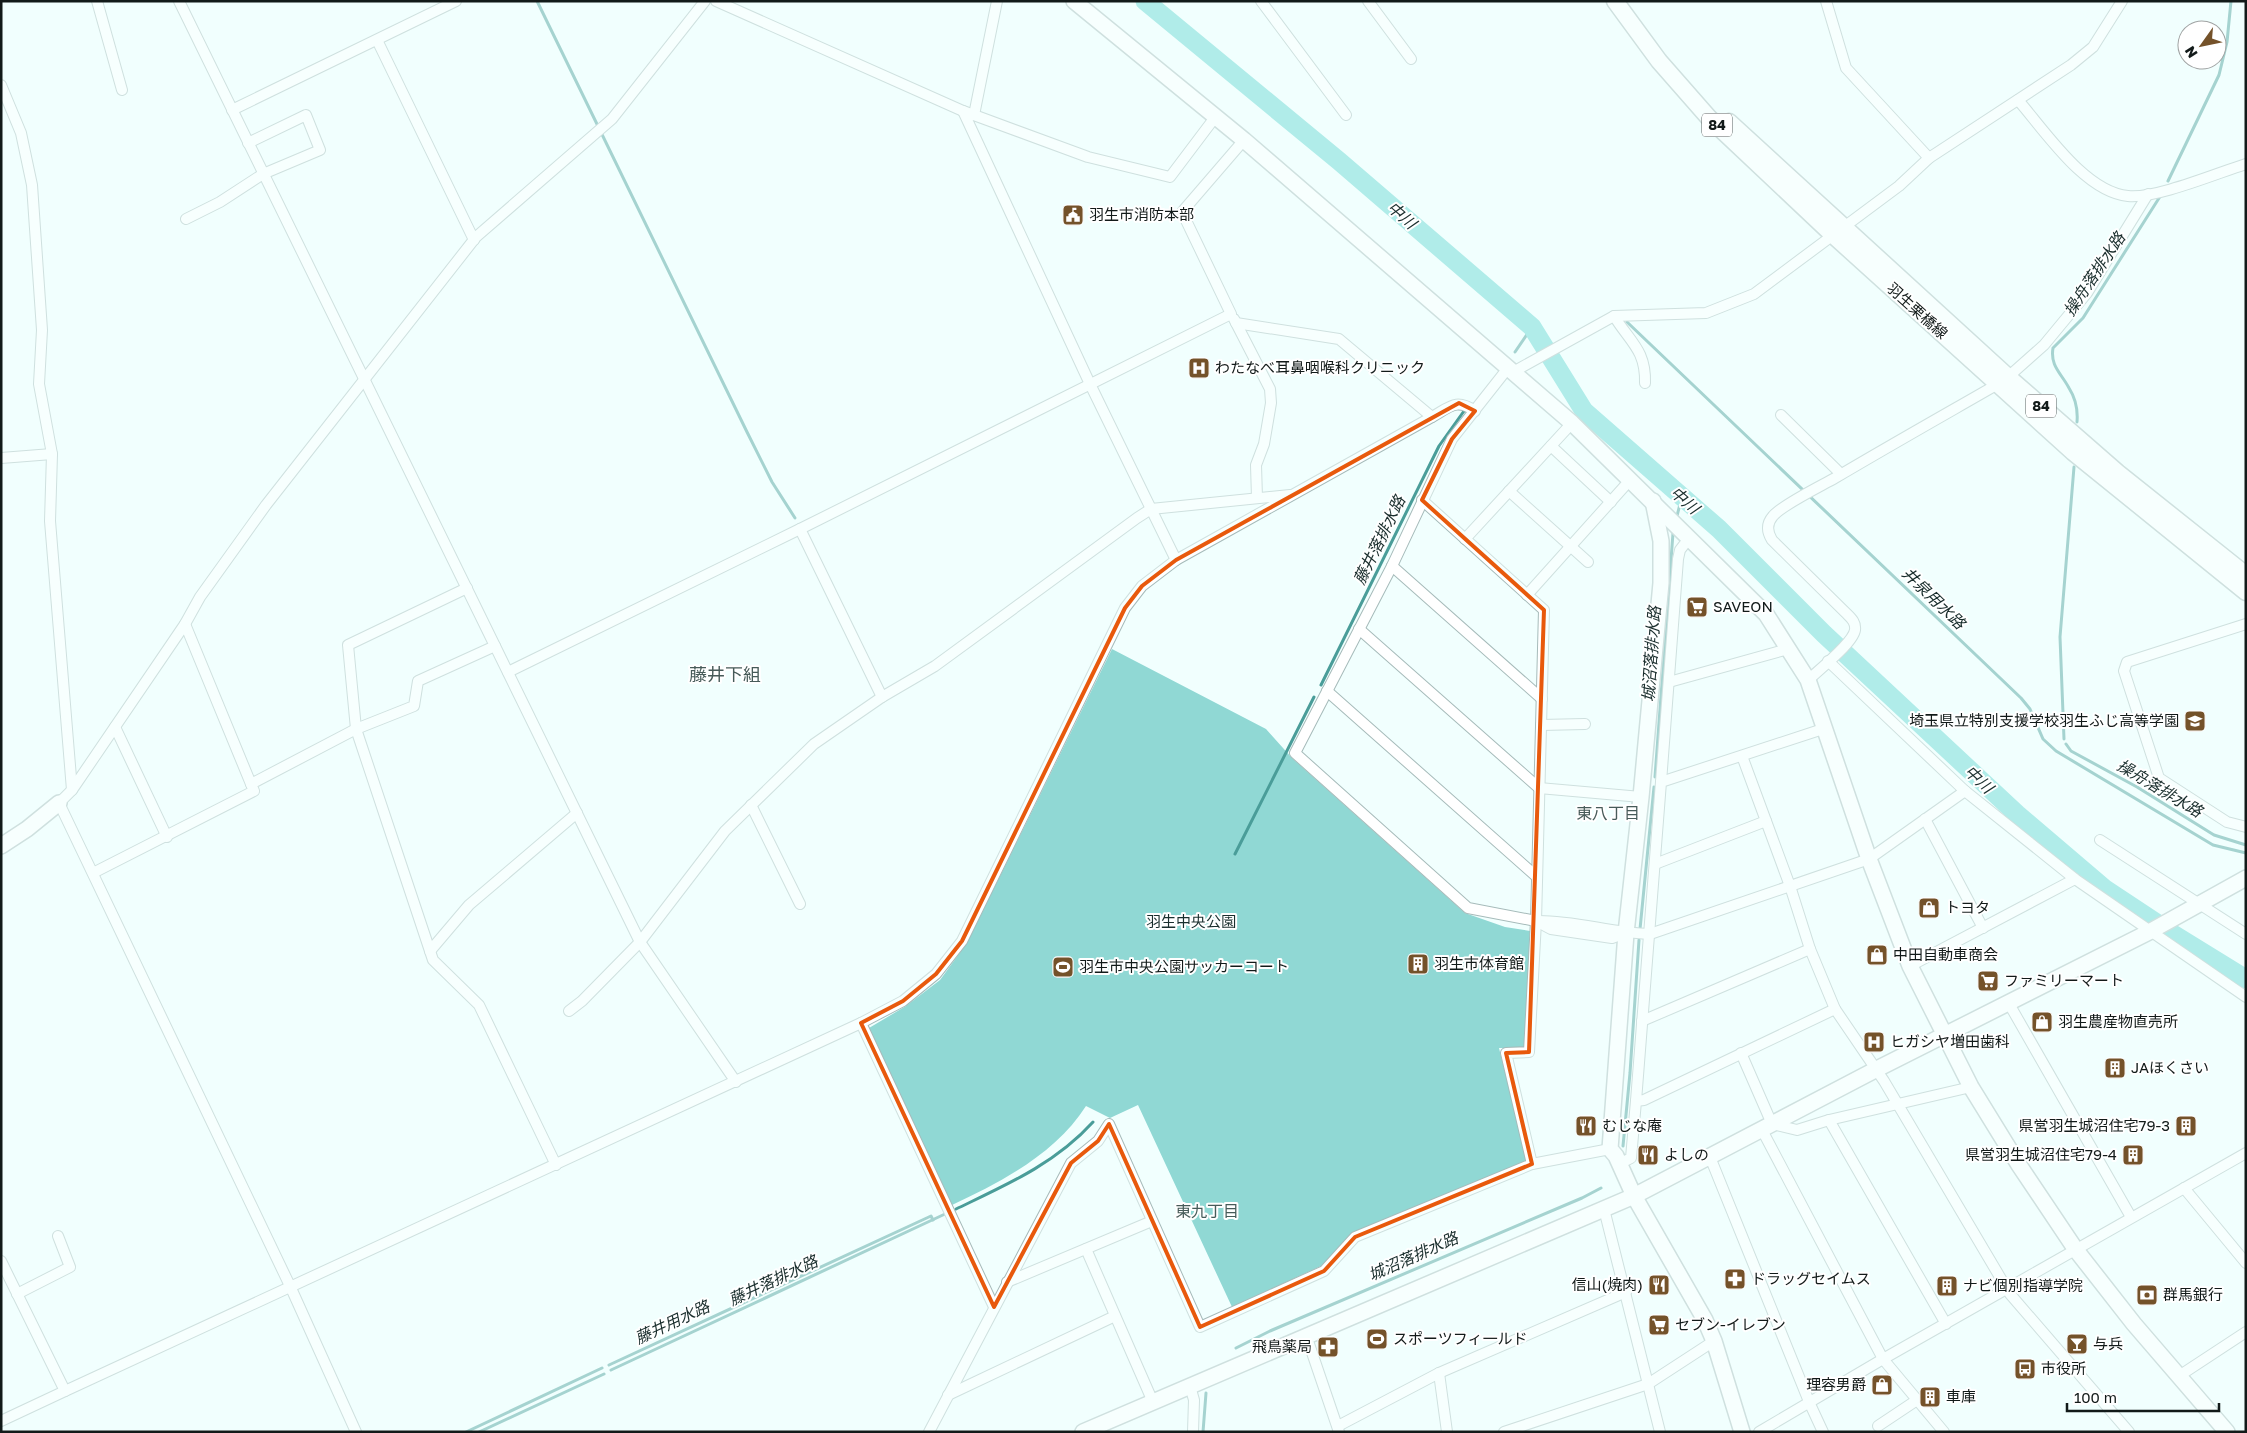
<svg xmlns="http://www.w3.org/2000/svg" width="2247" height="1433" font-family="'Golos Text','Noto Sans JP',sans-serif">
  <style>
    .green { fill: #90d8d4 }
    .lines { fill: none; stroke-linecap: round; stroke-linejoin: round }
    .stream { stroke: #4a9d99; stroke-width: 3 }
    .river { stroke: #62d5d0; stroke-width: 19 }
    .street-casing { stroke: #a6bbba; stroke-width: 12 }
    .secondary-casing { stroke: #a6bbba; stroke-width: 18 }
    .primary-casing { stroke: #a6bbba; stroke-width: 19 }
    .street { stroke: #fff; stroke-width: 10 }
    .secondary { stroke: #fff; stroke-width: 15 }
    .primary { stroke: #fff; stroke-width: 16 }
    .marked { fill: none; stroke: #e8590c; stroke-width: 4; stroke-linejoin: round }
    .labels { text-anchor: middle; stroke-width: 4; stroke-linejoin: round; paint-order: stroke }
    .shield { fill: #fff; stroke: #595f5e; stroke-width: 1 }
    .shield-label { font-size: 14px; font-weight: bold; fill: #121a19 }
    .poi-label { font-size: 15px; fill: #121a19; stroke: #fff; text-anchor: start }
    .street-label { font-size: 15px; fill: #121a19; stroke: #fff }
    .park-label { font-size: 15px; fill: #1a2f2e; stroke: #fff }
    .water-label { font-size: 16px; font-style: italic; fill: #192d2c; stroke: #fff }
    .neighbourhood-label { font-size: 16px; fill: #475b59; stroke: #fff }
    .quarter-label { font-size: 18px; fill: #475b59; stroke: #fff }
  </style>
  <rect width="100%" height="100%" fill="#f1fffe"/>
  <!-- green -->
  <path class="green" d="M1112,649L1266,729L1292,758L1465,913L1505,927L1530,931L1524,1048H1499L1527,1162L1353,1234L1321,1266L1232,1307L1138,1105L1110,1118L1086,1106C1056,1153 1002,1182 952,1205L869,1028L906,1006L940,980L967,943Z"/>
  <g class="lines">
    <!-- stream -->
    <g class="stream">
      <path d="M537,1L747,432L772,482L795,518"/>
      <path d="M2168,181L2219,75L2227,42L2231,1"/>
      <path d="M1627,322L2021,698L2030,709L2043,739L2056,751L2213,845L2246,853"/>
      <path d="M1515,352L1532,327"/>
      <path d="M2077,422C2078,410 2076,399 2069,388C2061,373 2050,366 2053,348L2083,318L2161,195"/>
      <path d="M1677,516L1682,496"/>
      <path d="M1321,685L1439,446L1464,411"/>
      <path d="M2064,739L2060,637L2074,467"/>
      <path d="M2066,744L2071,751L2137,787L2214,835L2246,845"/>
      <path d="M1655,777L1673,533"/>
      <path d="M1235,854L1314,697"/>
      <path d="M1640,929L1654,787"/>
      <path d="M1623,1146L1630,1073L1639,940"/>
      <path d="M956,1209C1006,1185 1055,1164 1093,1122"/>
      <path d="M1236,1348L1270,1331L1582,1198L1601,1188"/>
      <path d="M609,1365L931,1216L933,1220"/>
      <path d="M611,1370L945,1214"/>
      <path d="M466,1432L602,1368"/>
      <path d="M479,1432L604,1374"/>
      <path d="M1203,1432L1206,1393"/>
    </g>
    <!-- river -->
    <path class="river" d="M1145,1L1339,161L1532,327L1584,411L1719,529L1824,634L2017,814L2105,889L2173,934L2246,979"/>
    <!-- street casing -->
    <g class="street-casing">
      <g id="street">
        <path d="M97,1L122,90"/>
        <path d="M179,1L640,942L736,1082"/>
        <path d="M716,1L963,111"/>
        <path d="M1261,1L1346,115"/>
        <path d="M1368,1L1411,59"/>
        <path d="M1826,1L1846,68L1929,158"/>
        <path d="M377,40L474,240"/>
        <path d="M1,85L21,133L32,185L42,330L39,384L52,454L50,521L72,790"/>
        <path d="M2018,100C2045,131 2085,192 2128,196C2156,199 2217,173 2246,164"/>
        <path d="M232,110L456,1"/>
        <path d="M974,115L997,1"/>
        <path d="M186,219L220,202L263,174L320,150L306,115L248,143"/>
        <path d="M1614,316C1630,342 1646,350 1645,383"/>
        <path d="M1234,319L1270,389L1271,403L1264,444L1256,465L1257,498"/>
        <path d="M1236,323L1339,339L1432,417"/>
        <path d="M1508,368L1452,439L1392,566L1295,753L1468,908L1536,921"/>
        <path d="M1513,372L1614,316L1706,313L1754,294L1899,186L1929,158L2071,65L2093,47L2122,1"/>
        <path d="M2008,377L2044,345L2087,293L2148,194"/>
        <path d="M1781,415L1841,474"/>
        <path d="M1551,446L1611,502"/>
        <path d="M1,458L52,454"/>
        <path d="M1509,491L1588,562"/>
        <path d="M1422,500L1544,610L1536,921L1529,1052L1506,1053L1532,1164"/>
        <path d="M800,529L882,697"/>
        <path d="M1465,539L1572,423"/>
        <path d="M1176,560L1090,384L963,111L1088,157L1170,177L1216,116"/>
        <path d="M1392,566L1542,699"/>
        <path d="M467,588L348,645L356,729L433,960L479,1005L556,1165"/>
        <path d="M1527,595L1631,479"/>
        <path d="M185,624L251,784"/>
        <path d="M2246,624L2127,662L2124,671L2159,778L2227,822L2246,827"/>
        <path d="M1359,629L1539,788L1641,797"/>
        <path d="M1828,661L1965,791"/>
        <path d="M508,672L800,529L1231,314L1182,212L1244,140"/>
        <path d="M1808,680C1819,670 1853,643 1855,630C1856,622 1851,618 1846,613L1772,540C1767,532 1766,524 1773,516C1782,505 1821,486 1835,478C1889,446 1944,415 1998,384"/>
        <path d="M1669,682L1788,649"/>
        <path d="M1327,691L1537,877"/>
        <path d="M1541,725L1585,724"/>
        <path d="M115,727L167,837"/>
        <path d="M1742,756L1790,886L1810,949L1835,1009L1884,1081L2010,1294L2129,1432"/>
        <path d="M1661,782L1678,559L1680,550L1690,537"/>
        <path d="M751,805L800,904"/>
        <path d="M1925,819L1983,928"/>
        <path d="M2100,840L2246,934"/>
        <path d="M1655,864L1766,821"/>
        <path d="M93,873L254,791L251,784L356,729L414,706L418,681L495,646"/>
        <path d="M1626,933L1612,938L1551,929L1536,921C1574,920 1611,933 1650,934L1869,859L1965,791L2075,879L2246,997"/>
        <path d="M430,951L469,905L577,813"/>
        <path d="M1910,966L2075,879"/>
        <path d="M2008,1002L2131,1217"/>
        <path d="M569,1011L582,1001L640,942L725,831L814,744L882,697L935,666L1137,518L1151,509L1290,495"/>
        <path d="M1642,1021L1810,949"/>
        <path d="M861,1023L994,1307"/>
        <path d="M1741,1053L1772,1124L1797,1130L1829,1120L1971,1087"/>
        <path d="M1636,1101L1661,782L1826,728"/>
        <path d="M1829,1120L1946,1324"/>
        <path d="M1762,1130L1883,1359L1944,1432"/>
        <path d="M1710,1157L1810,1404L1823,1432"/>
        <path d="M1619,1164L1631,1158L1636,1101L1644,1100L1835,1009"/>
        <path d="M2184,1188L2246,1263"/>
        <path d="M1604,1209L1660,1432"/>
        <path d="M1086,1249L1153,1402"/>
        <path d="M1,1261L65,1391L861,1023L903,1001L936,974L962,941L1125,608L1142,586L1176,560L1432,417C1450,407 1456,398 1475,411"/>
        <path d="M1007,1282L1152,1221"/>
        <path d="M17,1294L70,1267L58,1236"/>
        <path d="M1306,1335L1339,1432"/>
        <path d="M1439,1373L1447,1432"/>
        <path d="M2179,1376L2246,1332"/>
        <path d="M1190,1386L1194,1400L1193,1432"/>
        <path d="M948,1395L1115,1316"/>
        <path d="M1,1421L65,1391"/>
        <path d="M1338,1426L1439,1373L1626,1292"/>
        <path d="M1878,1426L1917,1400"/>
        <path d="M356,1432L291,1288L59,803L72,790L185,624L200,597L266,505L476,237L612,119L705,1"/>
        <path d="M929,1432L1071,1163L1098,1141L1109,1124L1200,1327L1324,1271L1355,1237L1532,1164L1610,1149"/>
        <path d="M1504,1432L1648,1384L1714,1341"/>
        <path d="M1759,1432L1883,1359L2246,1153"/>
      </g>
    </g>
    <!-- secondary casing -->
    <g class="secondary-casing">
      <g id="secondary">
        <path d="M1074,1L1244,140L1572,423L1766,614L1808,680L1869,859L1910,966L1971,1087L2019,1165L2076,1250L2134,1324L2227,1432"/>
        <path d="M1653,501L1661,541V583L1641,797L1626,933L1610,1149L1616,1156L1634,1196L1705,1320L1714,1341L1742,1432"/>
        <path d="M1,846L27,829L59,803"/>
        <path d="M1083,1432L1634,1196L1875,1070L2149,932L2246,878"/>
      </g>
    </g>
    <!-- primary casing -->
    <g class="primary-casing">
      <g id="primary">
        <path d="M1615,1L1659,61L1709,118L1833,235L2073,452L2246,592"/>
        <path d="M1729,122L2008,377L2118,473L2246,575"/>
      </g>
    </g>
    <!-- street -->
    <use href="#street" class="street"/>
    <!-- secondary -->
    <use href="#secondary" class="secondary"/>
    <!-- primary -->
    <use href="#primary" class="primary"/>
  </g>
  <!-- marked area -->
  <path d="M0 0H2247V1433H0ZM1459,403L1475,411L1452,439L1422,500L1544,610L1529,1052L1506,1053L1532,1164L1355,1237L1324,1271L1200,1327L1109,1124L1098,1141L1071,1163L994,1307L861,1023L903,1001L936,974L962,941L1125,608L1142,586L1176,560Z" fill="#f1fffe" fill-opacity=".55" fill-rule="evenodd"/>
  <path class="marked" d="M1459,403L1475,411L1452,439L1422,500L1544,610L1529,1052L1506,1053L1532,1164L1355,1237L1324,1271L1200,1327L1109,1124L1098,1141L1071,1163L994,1307L861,1023L903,1001L936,974L962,941L1125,608L1142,586L1176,560Z"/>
  <!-- icons -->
  <defs>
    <g id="civic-square" transform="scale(1.125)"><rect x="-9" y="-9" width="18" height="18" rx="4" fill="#74522a" stroke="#fff"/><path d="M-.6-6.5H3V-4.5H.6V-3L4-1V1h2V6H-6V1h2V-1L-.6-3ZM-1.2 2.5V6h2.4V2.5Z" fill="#fff"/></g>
    <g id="hospital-square" transform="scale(1.125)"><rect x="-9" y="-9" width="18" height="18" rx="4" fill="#74522a" stroke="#fff"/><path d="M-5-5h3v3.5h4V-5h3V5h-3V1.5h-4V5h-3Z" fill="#fff"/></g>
    <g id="supermarket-square" transform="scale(1.125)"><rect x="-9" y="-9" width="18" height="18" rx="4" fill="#74522a" stroke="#fff"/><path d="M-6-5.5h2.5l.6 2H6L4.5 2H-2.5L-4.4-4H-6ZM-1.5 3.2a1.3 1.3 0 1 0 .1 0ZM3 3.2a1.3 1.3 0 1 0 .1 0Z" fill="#fff"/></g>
    <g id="school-square" transform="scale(1.125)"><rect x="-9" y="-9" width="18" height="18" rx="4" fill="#74522a" stroke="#fff"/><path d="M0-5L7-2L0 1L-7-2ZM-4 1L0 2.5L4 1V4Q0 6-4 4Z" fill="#fff"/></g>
    <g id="shop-square" transform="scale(1.125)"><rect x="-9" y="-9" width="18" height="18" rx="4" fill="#74522a" stroke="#fff"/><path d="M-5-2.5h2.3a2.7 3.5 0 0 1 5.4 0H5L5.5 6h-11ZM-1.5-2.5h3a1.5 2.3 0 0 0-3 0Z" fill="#fff"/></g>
    <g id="building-square" transform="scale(1.125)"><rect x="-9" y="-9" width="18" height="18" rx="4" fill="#74522a" stroke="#fff"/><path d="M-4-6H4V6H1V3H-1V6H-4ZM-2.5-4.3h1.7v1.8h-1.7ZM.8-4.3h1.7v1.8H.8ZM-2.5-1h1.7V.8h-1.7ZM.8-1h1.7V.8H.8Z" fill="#fff"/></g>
    <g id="stadium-square" transform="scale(1.125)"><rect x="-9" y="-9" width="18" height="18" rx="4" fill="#74522a" stroke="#fff"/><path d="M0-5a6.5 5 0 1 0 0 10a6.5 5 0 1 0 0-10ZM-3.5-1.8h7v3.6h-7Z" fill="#fff"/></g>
    <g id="restaurant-square" transform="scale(1.125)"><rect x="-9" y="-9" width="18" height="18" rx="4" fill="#74522a" stroke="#fff"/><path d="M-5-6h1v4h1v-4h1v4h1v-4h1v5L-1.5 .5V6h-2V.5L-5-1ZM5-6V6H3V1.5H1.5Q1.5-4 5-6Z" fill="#fff"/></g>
    <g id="pharmacy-square" transform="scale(1.125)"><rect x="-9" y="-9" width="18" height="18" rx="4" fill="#74522a" stroke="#fff"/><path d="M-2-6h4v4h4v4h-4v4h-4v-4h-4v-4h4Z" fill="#fff"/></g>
    <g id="bank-square" transform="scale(1.125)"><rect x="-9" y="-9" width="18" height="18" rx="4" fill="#74522a" stroke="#fff"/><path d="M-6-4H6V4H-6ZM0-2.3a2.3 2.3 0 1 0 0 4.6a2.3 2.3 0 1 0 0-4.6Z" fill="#fff"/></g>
    <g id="bar-square" transform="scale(1.125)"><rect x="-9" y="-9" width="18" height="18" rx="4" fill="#74522a" stroke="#fff"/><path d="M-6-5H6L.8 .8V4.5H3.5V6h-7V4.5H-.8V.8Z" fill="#fff"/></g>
    <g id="bus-square" transform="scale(1.125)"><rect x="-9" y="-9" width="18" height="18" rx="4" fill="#74522a" stroke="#fff"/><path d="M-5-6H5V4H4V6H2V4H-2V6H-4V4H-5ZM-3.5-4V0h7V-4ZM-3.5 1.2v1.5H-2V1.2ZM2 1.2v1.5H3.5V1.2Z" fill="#fff"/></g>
  </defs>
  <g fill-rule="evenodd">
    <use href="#civic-square" x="1073" y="215"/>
    <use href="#hospital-square" x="1199" y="368"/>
    <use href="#supermarket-square" x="1697" y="607"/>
    <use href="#school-square" x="2195" y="721"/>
    <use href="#shop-square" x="1929" y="908"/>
    <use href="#shop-square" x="1877" y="955"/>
    <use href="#building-square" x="1418" y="964"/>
    <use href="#stadium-square" x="1063" y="967"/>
    <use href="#supermarket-square" x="1988" y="981"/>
    <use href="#shop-square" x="2042" y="1022"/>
    <use href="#hospital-square" x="1874" y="1042"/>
    <use href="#building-square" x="2115" y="1068"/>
    <use href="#restaurant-square" x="1586" y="1126"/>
    <use href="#building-square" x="2186" y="1126"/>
    <use href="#restaurant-square" x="1648" y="1155"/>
    <use href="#building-square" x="2133" y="1155"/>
    <use href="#pharmacy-square" x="1735" y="1279"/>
    <use href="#restaurant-square" x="1659" y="1285"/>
    <use href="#building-square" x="1947" y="1286"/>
    <use href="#bank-square" x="2147" y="1295"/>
    <use href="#supermarket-square" x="1659" y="1325"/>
    <use href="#stadium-square" x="1377" y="1339"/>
    <use href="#bar-square" x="2077" y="1344"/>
    <use href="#pharmacy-square" x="1328" y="1347"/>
    <use href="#bus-square" x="2025" y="1369"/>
    <use href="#shop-square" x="1882" y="1385"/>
    <use href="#building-square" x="1930" y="1397"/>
  </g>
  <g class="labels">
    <!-- shield labels -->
    <g class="shield">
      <rect x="1702" y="113.5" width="30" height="23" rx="4"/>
      <rect x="2026" y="394.5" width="30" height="23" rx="4"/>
    </g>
    <g class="shield-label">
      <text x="1717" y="130">84</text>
      <text x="2041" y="411">84</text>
    </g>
    <!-- poi labels -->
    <g class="poi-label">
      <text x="1089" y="220">羽生市消防本部</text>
      <text x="1215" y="373">わたなべ耳鼻咽喉科クリニック</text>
      <text x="1713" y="612">SAVEON</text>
      <text x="2179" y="726" text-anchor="end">埼玉県立特別支援学校羽生ふじ高等学園</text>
      <text x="1945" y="913">トヨタ</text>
      <text x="1893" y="960">中田自動車商会</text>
      <text x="1434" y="969">羽生市体育館</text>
      <text x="1079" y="972">羽生市中央公園サッカーコート</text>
      <text x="2004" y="986">ファミリーマート</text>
      <text x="2058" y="1027">羽生農産物直売所</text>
      <text x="1890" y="1047">ヒガシヤ増田歯科</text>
      <text x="2131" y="1073">JAほくさい</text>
      <text x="1602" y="1131">むじな庵</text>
      <text x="2170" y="1131" text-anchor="end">県営羽生城沼住宅79-3</text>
      <text x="1664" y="1160">よしの</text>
      <text x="2117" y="1160" text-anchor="end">県営羽生城沼住宅79-4</text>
      <text x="1751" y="1284">ドラッグセイムス</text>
      <text x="1643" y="1290" text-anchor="end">信山(焼肉)</text>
      <text x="1963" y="1291">ナビ個別指導学院</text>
      <text x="2163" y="1300">群馬銀行</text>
      <text x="1675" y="1330">セブン-イレブン</text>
      <text x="1393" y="1344">スポーツフィ一ルド</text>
      <text x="2093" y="1349">与兵</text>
      <text x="1312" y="1352" text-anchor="end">飛鳥薬局</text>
      <text x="2041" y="1374">市役所</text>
      <text x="1866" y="1390" text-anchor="end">理容男爵</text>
      <text x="1946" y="1402">車庫</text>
    </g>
    <!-- street labels -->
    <g class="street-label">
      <text transform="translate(1917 311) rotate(42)" y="5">羽生栗橋線</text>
    </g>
    <!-- park labels -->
    <g class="park-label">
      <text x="1191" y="927">羽生中央公園</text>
    </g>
    <!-- water labels -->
    <g class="water-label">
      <text transform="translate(1402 215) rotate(41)" y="6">中川</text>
      <text transform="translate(2094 274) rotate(-56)" y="6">操舟落排水路</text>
      <text transform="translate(1685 500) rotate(41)" y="6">中川</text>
      <text transform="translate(1379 540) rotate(-64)" y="6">藤井落排水路</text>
      <text transform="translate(1934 598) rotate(44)" y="6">井泉用水路</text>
      <text transform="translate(1651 654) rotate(-86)" y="6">城沼落排水路</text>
      <text transform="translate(1979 779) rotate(43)" y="6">中川</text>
      <text transform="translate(2160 788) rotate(31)" y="6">操舟落排水路</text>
      <text transform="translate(1413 1256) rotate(-24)" y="6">城沼落排水路</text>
      <text transform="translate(773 1280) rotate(-25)" y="6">藤井落排水路</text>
      <text transform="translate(672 1322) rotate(-25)" y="6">藤井用水路</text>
    </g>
    <!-- neighbourhood labels -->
    <g class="neighbourhood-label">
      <text x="1608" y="819">東八丁目</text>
      <text x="1207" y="1217">東九丁目</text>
    </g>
    <!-- quarter labels -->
    <g class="quarter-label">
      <text x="725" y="681">藤井下組</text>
    </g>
  </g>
  <!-- border -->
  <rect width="2247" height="1433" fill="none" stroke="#121a19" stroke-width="5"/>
  <!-- north arrow -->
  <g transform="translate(2202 45) rotate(237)"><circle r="24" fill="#ffffff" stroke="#a0a3a3"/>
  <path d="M0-4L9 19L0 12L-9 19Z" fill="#74522a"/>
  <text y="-8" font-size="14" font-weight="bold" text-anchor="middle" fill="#121a19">N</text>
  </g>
  <!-- scale -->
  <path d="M2067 1403v8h152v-8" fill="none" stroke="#121a19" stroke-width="2.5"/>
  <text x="2074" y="1403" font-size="15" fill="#121a19" stroke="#ffffff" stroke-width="4" paint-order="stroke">100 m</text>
</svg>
